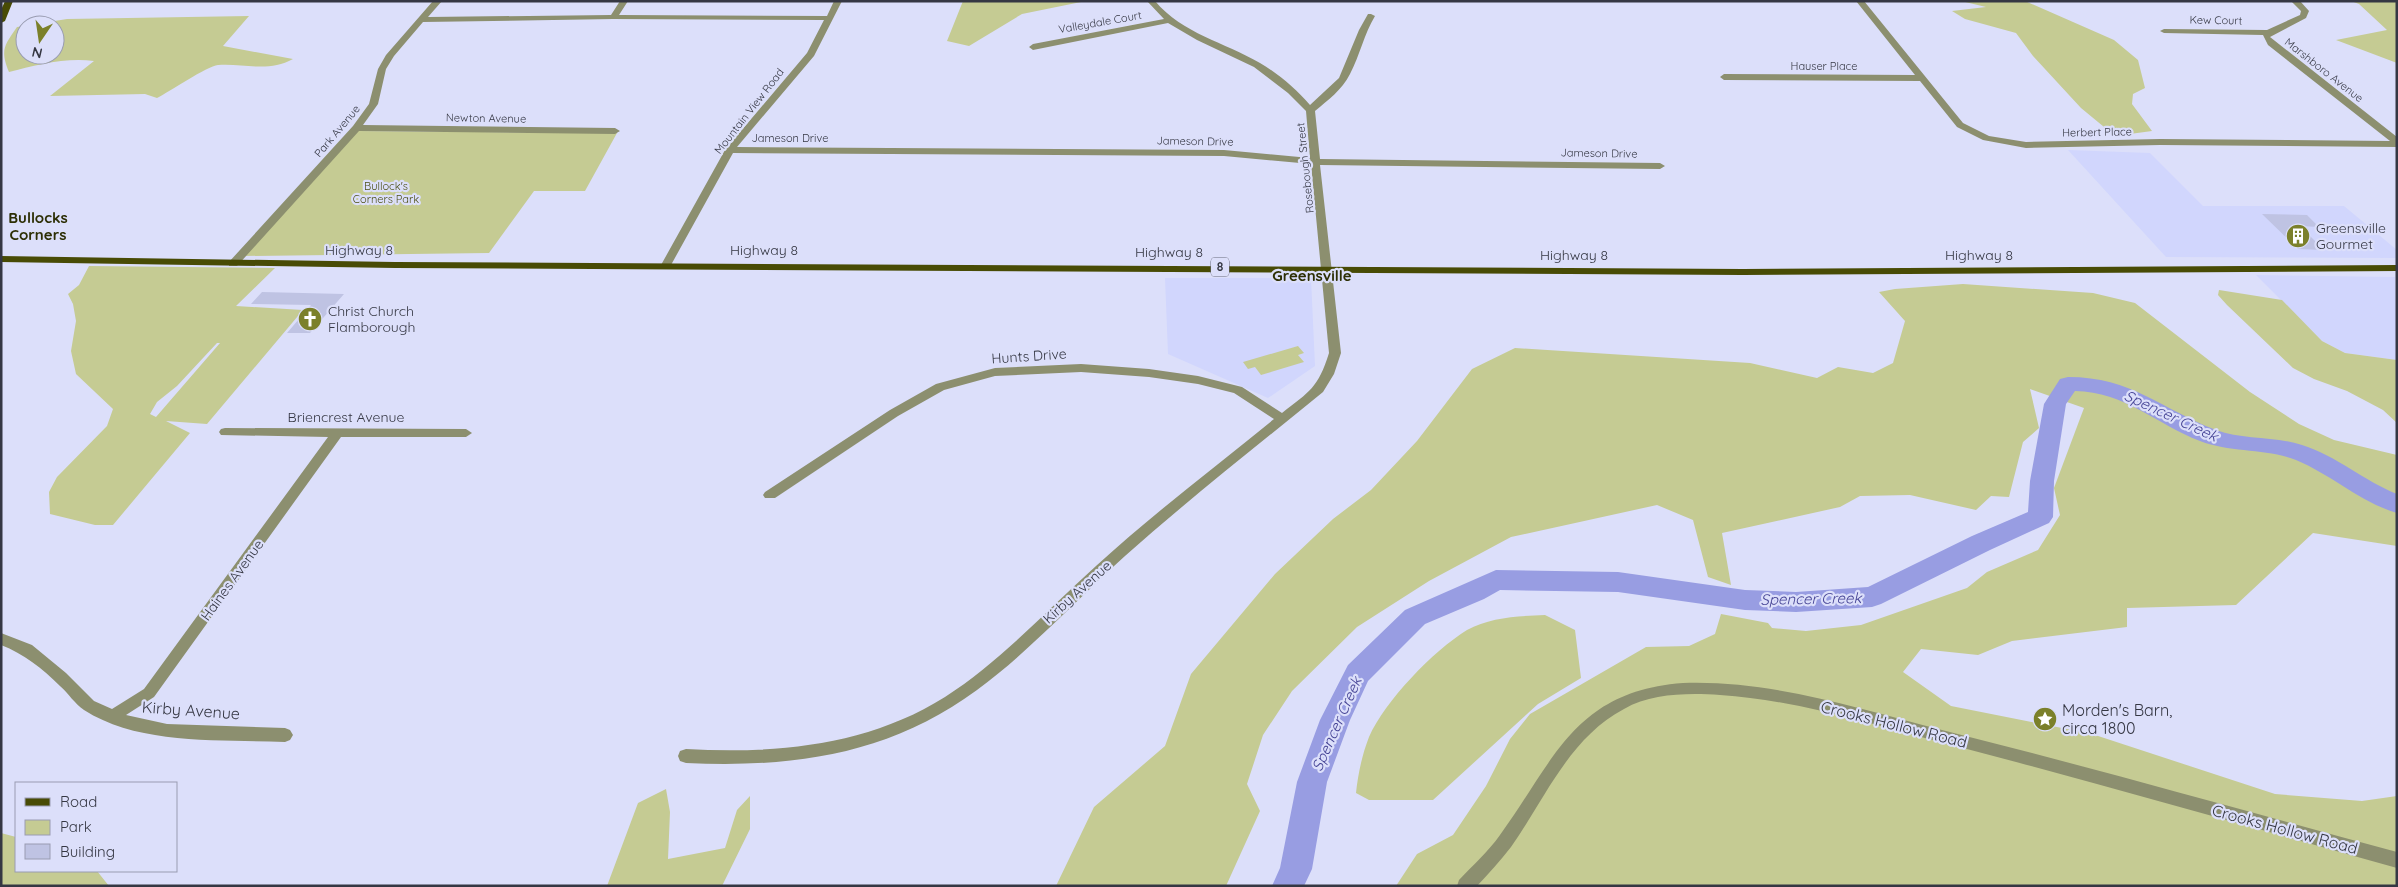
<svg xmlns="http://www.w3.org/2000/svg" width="2398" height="887" font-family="Quicksand,sans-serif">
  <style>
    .built { fill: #d1d6fd }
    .green { fill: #c5cb93; fill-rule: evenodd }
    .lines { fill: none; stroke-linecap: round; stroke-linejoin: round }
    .river { fill: #989de2; fill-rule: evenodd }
    .building { fill: #bfc3e3 }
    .minor { fill: #8c8f6f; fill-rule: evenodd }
    .major { fill: #484b05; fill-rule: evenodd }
    .labels { text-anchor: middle; stroke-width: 4.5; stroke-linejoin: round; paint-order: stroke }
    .far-street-label { font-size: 11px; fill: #353743; stroke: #dcdffa }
    .far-park-label { font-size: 11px; fill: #4c5016; stroke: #dcdffa }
    .shield { fill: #dcdffa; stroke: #67697a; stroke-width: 1 }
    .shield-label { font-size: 12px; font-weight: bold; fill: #353743 }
    .poi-label { font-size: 14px; fill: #353743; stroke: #dcdffa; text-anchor: start }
    .street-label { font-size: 14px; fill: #353743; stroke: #dcdffa }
    .neighbourhood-label { font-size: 15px; font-weight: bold; fill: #2d2f05; stroke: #dcdffa }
    .water-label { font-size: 15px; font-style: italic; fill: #444294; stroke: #dcdffa }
    .near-street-label { font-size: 16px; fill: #353743; stroke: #dcdffa }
    .near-poi-label { font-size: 16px; fill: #353743; stroke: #dcdffa; text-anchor: start }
  </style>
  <rect width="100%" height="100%" fill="#dcdffa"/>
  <!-- built -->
  <g class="built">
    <path d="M2068,150L2150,153L2203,206H2344L2397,250V258L2166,257Z"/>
    <path d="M2256,275L2395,277L2397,360L2345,353L2322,341Z"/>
    <path d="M1165,278H1311L1315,366L1268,398L1168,354Z"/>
  </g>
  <!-- green -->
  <g class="green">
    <path d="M963,1H1086L1022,14L969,46L947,41Z"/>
    <path d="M1961,1H2025L2114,40L2138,60L2145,88L2133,94L2132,104L2152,131L2115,136L2081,108L2033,56L2016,33L1965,19L1952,11L1986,7Z"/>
    <path d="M2351,1H2397V63L2336,40L2387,30L2359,4Z"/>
    <path d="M249,16L223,46L293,59C268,73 244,63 218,65C207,66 169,92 157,98L145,94L50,96L94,61C67,57 35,65 9,72C0,50 4,46 17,27L25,26V55H55V25H30L67,19Z"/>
    <path d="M358,131L617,133L585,191H534L489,253L244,256Z"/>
    <path d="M89,266L275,268L236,306L303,310L207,424L166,421L190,433L113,525H95L50,514L49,492L57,477L107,426L113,409L76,374L71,351L76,321L73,304L68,294L79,285ZM217,343H220L156,417L150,414L157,402L177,386Z"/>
    <path d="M1963,284L2093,293L2135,303L2250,392L2299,424L2334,440L2397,455V546L2313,533L2236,605L2127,608V627L2012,641L1978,655L1921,649L1903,672L1951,706L2092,734L2275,794L2362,801L2397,796V886H1396L1417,854L1453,835L1486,786L1510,739L1530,714L1646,647L1689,646L1715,634L1721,614L1768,623L1772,628L1806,631L1861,625L1967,588L1987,572L2038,550L2060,515L2054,488L2084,408L2030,389L2039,428L2023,442L2009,497L1991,496L1976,510L1910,495L1860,496L1840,507L1722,533L1731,585L1708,577L1693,520L1657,505L1511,537L1429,581L1357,627L1292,691L1263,735L1247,784L1260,811L1226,886H1056L1094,807L1165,746L1191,674L1275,574L1333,519L1371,490L1417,441L1472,369L1515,348L1750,363L1817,378L1838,367L1873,373L1893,363L1905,321L1879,292L1895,289Z"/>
    <path d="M2219,290L2282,300L2322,341L2345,353L2397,360V423L2383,410L2347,391L2314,379L2293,368L2227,305L2218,295Z"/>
    <path d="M1298,346L1304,353L1298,355L1304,362L1261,375L1255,367L1248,369L1243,362Z"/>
    <path d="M1545,615L1575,630L1581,678L1538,704L1433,800H1369L1356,793C1358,774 1362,755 1369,737C1385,701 1433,651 1467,630C1490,617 1519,616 1545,615Z"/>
    <path d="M666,789L670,812L668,859L725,848L737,810L750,796V829L722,886H607L638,803Z"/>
    <path d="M1,833L16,837V871H97L109,886H1Z"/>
  </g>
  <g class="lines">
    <!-- river -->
    <path class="river" d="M2068,377C2132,377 2161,409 2216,430C2243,440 2275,436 2302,445C2337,456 2364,481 2397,494V513C2360,502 2332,475 2296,460C2266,448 2231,453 2200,441C2156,424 2125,392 2075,391L2066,404L2054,481L2053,517L2049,523L1990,550L1881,604L1872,607L1796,612L1745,610L1618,592L1500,590L1484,599L1425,624L1368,681L1350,720L1327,782L1312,869L1304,886H1272L1280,868L1297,782L1320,720L1348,665L1405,610L1496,570L1618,572L1745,590L1796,592L1868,587L1972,536L2028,512L2030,481L2044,404L2060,379Z"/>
  </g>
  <!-- building -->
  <g class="building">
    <path d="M2262,214L2307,215L2319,227L2300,226L2324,250L2298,249Z"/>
    <path d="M262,292L344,294L310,333H287L311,305L251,304Z"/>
  </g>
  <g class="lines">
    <!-- minor -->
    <g class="minor">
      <path d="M433,1H442L428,17L611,15L620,1H628L619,15L827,16L834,1H842L814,56L737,147L1224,150L1310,158L1306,111L1288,93L1254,67L1197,40L1168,23L1033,50L1029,47L1033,44L1164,19L1147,1H1155C1183,34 1224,42 1260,63C1279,74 1296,89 1310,105L1339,78L1359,30L1368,14H1371L1375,16C1364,34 1360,55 1350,74C1342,90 1328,100 1315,111L1320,159L1660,163L1665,166L1660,169L1320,165L1341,353L1334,374L1323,392C1257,446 1189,499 1125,556C1076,600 1031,650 977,690C889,755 792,768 686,763L680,761L678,756L680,751L686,749C776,754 867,746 945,697C1001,661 1047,610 1096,566C1153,514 1215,467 1274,419L1234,393L1198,384L1149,377L1081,372L995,376L944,390L898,416L775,498H765L763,495L765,492L890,410L936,384L995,368L1081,364L1149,369L1198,376L1242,387L1282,413C1310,391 1318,388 1329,353L1311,164L1224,156L733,153L671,265L666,268L661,265L725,150L807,53L824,20L613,19L423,22L394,56L386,69L378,104L363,125L615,128L620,131L615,134L359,131L237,266H229V262L353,126L369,104L378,69L386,55Z"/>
      <path d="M1856,1H1864L1963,123L1989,136L2026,142L2160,139L2390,141L2268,45L2263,35L2164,33L2160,31L2164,29L2267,30L2300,15L2301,11L2291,1H2300L2309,11L2306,18L2270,37L2397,137V147L2160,145L2026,148L1983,140L1957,127L1920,81L1724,80L1720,77L1724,74L1915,75Z"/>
      <path d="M225,428L466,429L472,433L466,437H341L154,697L126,715L167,724L285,728L290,730L293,735L290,740L285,742C221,739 140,746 84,710C75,704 68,693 60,686C42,668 24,654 1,645V633L32,645L66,673L94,701L112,709L144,689L328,437L221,435L219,432L221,429Z"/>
      <path d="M1683,683C1771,680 1857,708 1942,730C2094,768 2245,811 2397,852V868C2247,826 2098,783 1948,744C1873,725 1798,700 1720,695C1689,693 1652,693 1624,709C1569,738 1545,799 1511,847C1500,861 1489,873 1477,886H1457L1459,880C1473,865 1488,852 1500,835C1555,759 1575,691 1683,683Z"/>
    </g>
    <!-- major -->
    <g class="major">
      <path d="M5,1H13L5,21L1,23V10Z"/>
      <path d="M1,256L395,262L1743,269L2397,265V271L1743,275L395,268L1,262Z"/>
    </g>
  </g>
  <!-- icons -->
  <defs>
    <g id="building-disc" transform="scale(1.25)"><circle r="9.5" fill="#7b802a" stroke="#dcdffa"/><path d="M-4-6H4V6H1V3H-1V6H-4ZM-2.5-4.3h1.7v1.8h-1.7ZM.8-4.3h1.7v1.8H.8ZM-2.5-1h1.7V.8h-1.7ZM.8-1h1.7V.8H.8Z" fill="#fff"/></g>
    <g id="church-disc" transform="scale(1.25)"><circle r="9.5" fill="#7b802a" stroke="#dcdffa"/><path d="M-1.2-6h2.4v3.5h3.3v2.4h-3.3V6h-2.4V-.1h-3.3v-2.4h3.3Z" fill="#fff"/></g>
    <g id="sight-disc" transform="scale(1.25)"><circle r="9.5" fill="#7b802a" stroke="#dcdffa"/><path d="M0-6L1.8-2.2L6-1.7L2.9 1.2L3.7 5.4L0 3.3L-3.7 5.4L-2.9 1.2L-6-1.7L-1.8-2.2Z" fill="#fff"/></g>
  </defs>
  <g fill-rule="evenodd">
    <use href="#building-disc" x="2298" y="236"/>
    <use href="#church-disc" x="310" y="319"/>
    <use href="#sight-disc" x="2045" y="719"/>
  </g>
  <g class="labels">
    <!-- far-street labels -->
    <g class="far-street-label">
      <text transform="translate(2216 20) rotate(1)" y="4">Kew Court</text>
      <text transform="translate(1100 22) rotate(-10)" y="4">Valleydale Court</text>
      <text x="1824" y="70">Hauser Place</text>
      <text transform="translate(2324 70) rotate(38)" y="4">Marshboro Avenue</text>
      <text transform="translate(749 111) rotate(-52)" y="4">Mountain View Road</text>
      <text transform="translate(486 118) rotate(1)" y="4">Newton Avenue</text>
      <text transform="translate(337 131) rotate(-50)" y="4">Park Avenue</text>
      <text transform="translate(2097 132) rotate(-1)" y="4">Herbert Place</text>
      <text x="790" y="142">Jameson Drive</text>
      <text transform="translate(1195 141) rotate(1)" y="4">Jameson Drive</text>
      <text transform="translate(1599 153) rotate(1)" y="4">Jameson Drive</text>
      <text transform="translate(1305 168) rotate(-96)" y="4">Rosebough Street</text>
    </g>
    <!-- far-park labels -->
    <g class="far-park-label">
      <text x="386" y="190">Bullock's<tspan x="386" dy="13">Corners Park</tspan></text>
    </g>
    <!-- shield labels -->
    <rect class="shield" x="1211" y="257.5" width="18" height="19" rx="4"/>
    <g class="shield-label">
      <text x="1220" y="271">8</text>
    </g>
    <!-- poi labels -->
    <g class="poi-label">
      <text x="2316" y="233">Greensville<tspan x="2316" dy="16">Gourmet</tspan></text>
      <text x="328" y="316">Christ Church<tspan x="328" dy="16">Flamborough</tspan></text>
    </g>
    <!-- street labels -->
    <g class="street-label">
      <text x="359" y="255">Highway 8</text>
      <text x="764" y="255">Highway 8</text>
      <text x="1169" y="257">Highway 8</text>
      <text x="1574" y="260">Highway 8</text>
      <text x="1979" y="260">Highway 8</text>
      <text transform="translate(1029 356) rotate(-4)" y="5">Hunts Drive</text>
      <text x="346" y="422">Briencrest Avenue</text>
      <text transform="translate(232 580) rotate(-54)" y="5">Haines Avenue</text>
      <text transform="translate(1077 592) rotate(-42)" y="5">Kirby Avenue</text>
    </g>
    <!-- neighbourhood labels -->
    <g class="neighbourhood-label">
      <text x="38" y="223">Bullocks<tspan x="38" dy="17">Corners</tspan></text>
      <text x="1312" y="281">Greensville</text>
    </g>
    <!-- water labels -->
    <g class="water-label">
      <text transform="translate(2171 416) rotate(25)" y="5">Spencer Creek</text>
      <text transform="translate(1811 599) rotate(-1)" y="5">Spencer Creek</text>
      <text transform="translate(1337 724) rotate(-66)" y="5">Spencer Creek</text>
    </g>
    <!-- near-street labels -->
    <g class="near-street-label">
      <text transform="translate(191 710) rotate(4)" y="6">Kirby Avenue</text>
      <text transform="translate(1894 724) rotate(14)" y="6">Crooks Hollow Road</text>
      <text transform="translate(2285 829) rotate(15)" y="6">Crooks Hollow Road</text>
    </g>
    <!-- near-poi labels -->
    <g class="near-poi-label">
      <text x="2062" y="716">Morden's Barn,<tspan x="2062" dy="18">circa 1800</tspan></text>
    </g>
  </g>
  <!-- border -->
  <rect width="2398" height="887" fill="none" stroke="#353743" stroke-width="5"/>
  <!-- legend -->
  <rect x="15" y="782" width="162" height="90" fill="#dcdffa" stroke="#999cb1"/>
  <rect x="25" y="798" width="25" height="8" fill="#484b05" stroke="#999cb1"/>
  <text x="60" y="807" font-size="15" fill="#353743">Road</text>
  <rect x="25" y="820" width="25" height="15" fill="#c5cb93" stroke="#999cb1"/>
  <text x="60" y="832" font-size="15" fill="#353743">Park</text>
  <rect x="25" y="844" width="25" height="15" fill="#bfc3e3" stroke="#999cb1"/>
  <text x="60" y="857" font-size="15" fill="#353743">Building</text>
  <!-- north arrow -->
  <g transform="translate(40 40) rotate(193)"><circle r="24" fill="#dcdffa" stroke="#999cb1"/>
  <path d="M0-4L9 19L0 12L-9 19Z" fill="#7b802a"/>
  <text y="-8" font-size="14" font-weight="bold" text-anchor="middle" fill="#353743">N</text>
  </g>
</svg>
